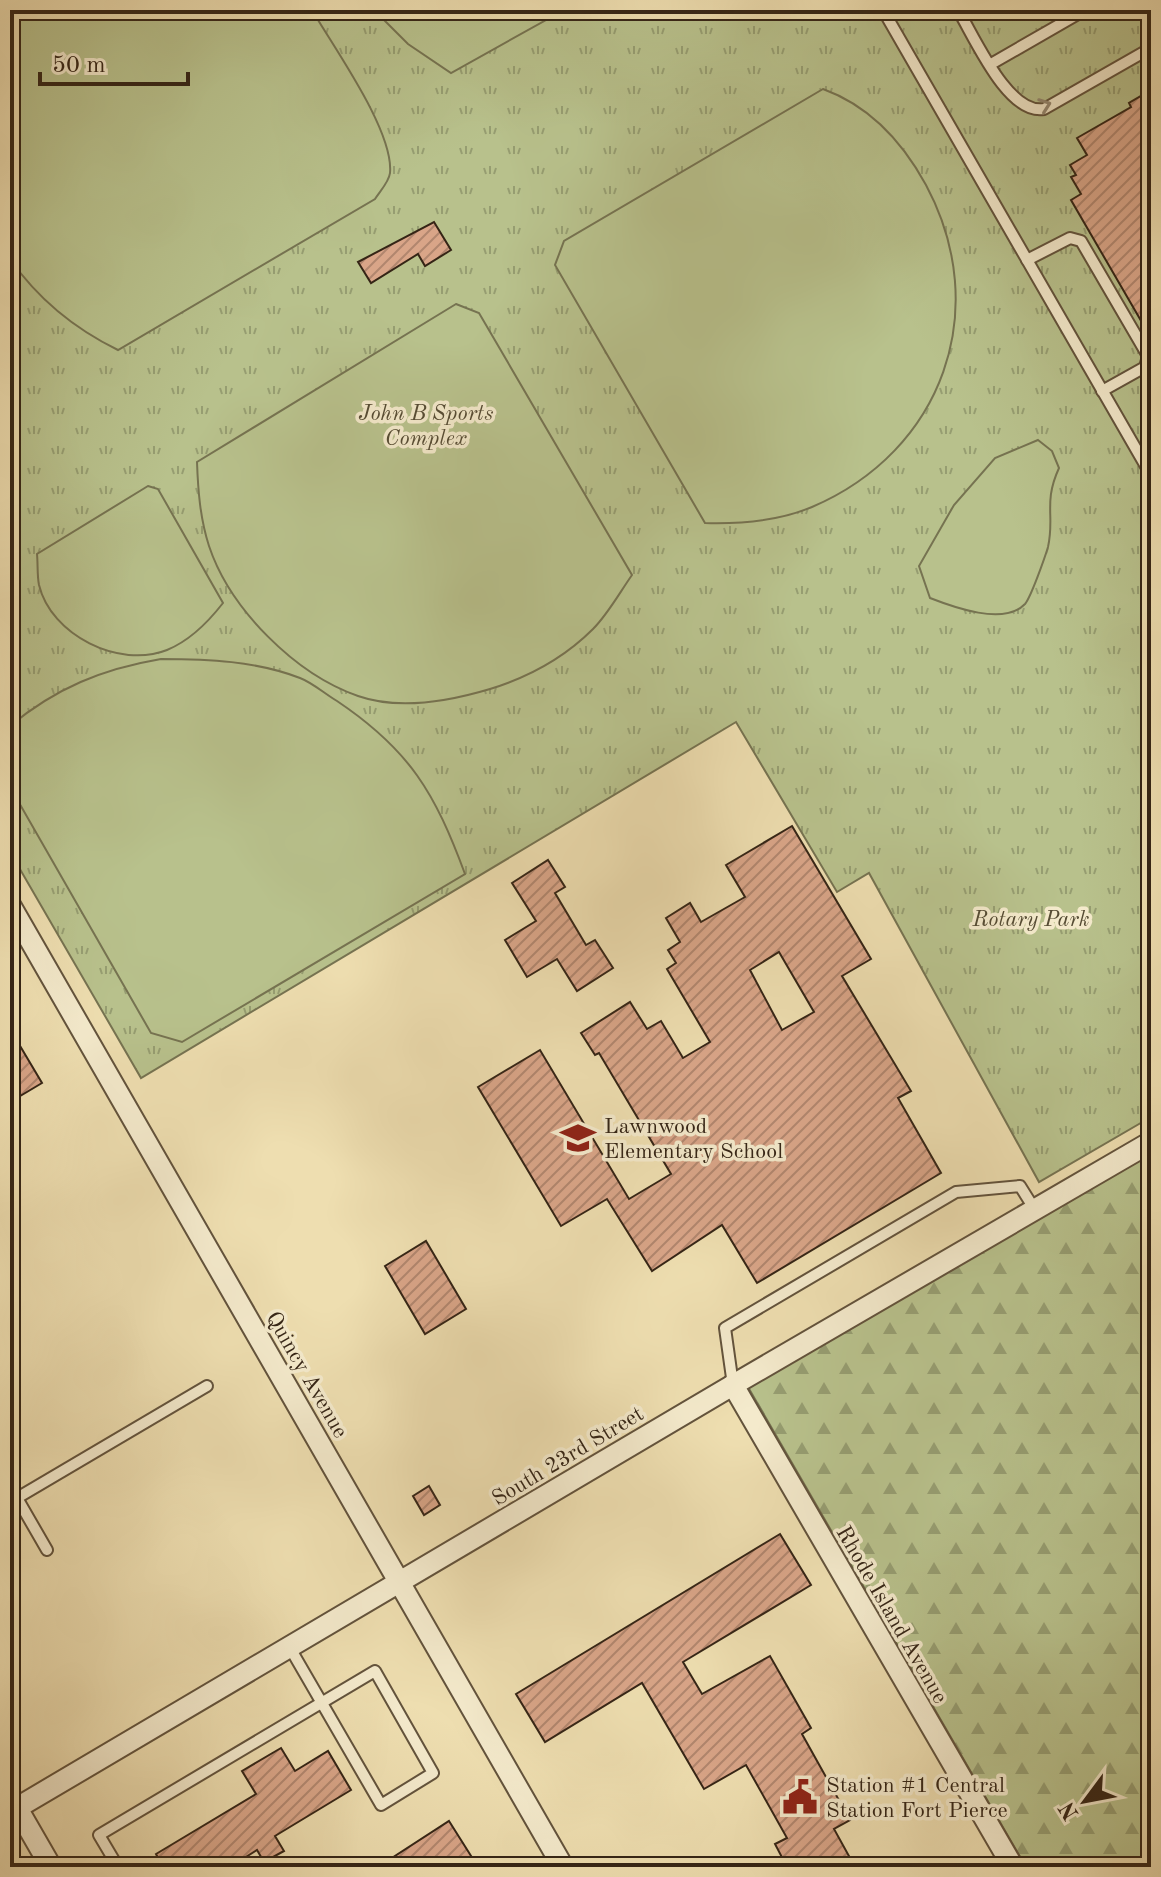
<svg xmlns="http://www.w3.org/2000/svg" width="1161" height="1877" font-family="'Old Standard TT',serif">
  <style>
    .grass { fill: url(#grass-tufts); stroke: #767351; stroke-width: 2 }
    .forest { fill: url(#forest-firs); stroke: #767351; stroke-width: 2 }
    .pitch { fill: #b8c18c; stroke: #767351; stroke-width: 2 }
    .building { fill: url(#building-hatch); stroke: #352516; stroke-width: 2; fill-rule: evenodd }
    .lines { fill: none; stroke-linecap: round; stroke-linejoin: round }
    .lane-casing { stroke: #63533c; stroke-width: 14 }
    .street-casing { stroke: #63533c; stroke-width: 24 }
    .lane { stroke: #f4eacc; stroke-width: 10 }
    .street { stroke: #f4eacc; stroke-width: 20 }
    .oneway { stroke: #948871 }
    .labels { text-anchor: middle; stroke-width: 7; stroke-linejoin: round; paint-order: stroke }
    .park-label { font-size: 22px; font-style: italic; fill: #564c34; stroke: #f4eacc }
    .poi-label { font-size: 22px; fill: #352516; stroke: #f4eacc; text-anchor: start }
    .street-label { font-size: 22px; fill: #352516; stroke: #f4eacc }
  </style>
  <defs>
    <pattern id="grass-tufts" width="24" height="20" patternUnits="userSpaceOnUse" patternTransform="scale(2)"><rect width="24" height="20" fill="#b8c18c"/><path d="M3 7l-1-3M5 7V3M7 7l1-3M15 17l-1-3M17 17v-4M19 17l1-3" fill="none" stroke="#969d71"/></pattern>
    <pattern id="forest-firs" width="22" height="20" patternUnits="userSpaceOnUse" patternTransform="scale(2)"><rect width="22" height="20" fill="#b8c18c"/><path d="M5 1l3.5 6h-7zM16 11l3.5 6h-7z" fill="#969d71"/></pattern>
    <pattern id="building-hatch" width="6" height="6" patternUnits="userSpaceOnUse" patternTransform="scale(2)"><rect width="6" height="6" fill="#d9a588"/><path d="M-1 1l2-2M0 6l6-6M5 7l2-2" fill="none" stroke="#b1866e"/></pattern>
  </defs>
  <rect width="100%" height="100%" fill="#eedeb0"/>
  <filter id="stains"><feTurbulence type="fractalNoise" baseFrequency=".0025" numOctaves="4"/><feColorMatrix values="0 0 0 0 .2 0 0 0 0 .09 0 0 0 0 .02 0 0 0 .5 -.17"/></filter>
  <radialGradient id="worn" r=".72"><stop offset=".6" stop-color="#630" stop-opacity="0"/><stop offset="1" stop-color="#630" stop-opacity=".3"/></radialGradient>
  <!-- grass -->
  <path class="grass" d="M10,10H1151V1117L1039,1182L869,873L837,892L736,722L141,1078L10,852Z"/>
  <!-- forest -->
  <path class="forest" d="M1151,1154V1867H1026L748,1387Z"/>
  <!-- pitch -->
  <g class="pitch">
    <path d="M10,10H312C334,48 394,131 390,173C389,182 380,191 375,199L118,350C75,329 38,299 10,259Z"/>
    <path d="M374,10H564L451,73L408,44Z"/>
    <path d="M823,89C870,106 902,141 926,185C993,310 943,451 812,507C779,521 741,524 705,523L555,265L564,241Z"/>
    <path d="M456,304L479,313L632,575C620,592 608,614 593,629C563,659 529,677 490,689C450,701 398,710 358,696C295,674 230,609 209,546C200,518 198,490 197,462Z"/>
    <path d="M1038,440L1052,451L1059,468C1043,503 1055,516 1048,547C1045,557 1031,597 1025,604C1004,626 953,607 930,598L919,566L954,505L995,458Z"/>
    <path d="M148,486L158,489L223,603C209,621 189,641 167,650C119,669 51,635 39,585C37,575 38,564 37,554Z"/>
    <path d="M161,659C208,659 256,661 300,678C313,683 325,694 337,701C410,750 435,793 465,874L182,1042L151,1033L10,787V726C56,688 102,669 161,659Z"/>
  </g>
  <!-- building -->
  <g class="building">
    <path d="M1151,90V338L1071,200L1081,194L1071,177L1076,175L1070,165L1087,155L1077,138L1131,107L1129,103Z"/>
    <path d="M434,222L451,250L425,266L418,254L371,283L358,262Z"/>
    <path d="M792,826L871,959L842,976L911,1091L898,1098L941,1173L757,1283L722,1225L652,1271L607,1199L561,1226L478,1087L540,1050L629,1199L671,1174L599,1053L595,1055L581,1033L630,1002L647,1029L661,1021L683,1058L710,1042L667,969L676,963L668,950L680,942L666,918L690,903L701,922L745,897L726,865ZM779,952L814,1012L782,1030L750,970Z"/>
    <path d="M548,860L565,887L555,893L586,945L595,940L613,968L577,991L557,959L527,977L505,940L536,921L512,883Z"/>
    <path d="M10,1029L42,1083L10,1102Z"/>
    <path d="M426,1241L466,1309L425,1334L385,1266Z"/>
    <path d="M429,1486L440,1505L424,1515L413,1496Z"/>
    <path d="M780,1534L811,1585L683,1662L702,1694L770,1656L811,1728L802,1734L850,1820L834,1829L855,1867H787L775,1844L787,1838L746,1765L704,1789L642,1683L545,1742L516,1694Z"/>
    <path d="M281,1748L295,1771L328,1751L351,1790L275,1836L284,1851L264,1862L257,1850L230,1867H163L156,1854L256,1794L242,1771Z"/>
    <path d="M449,1821L478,1867H378Z"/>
  </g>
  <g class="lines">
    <!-- lane casing -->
    <g class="lane-casing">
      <g id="lane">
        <path d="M883,10L1151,475"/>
        <path d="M958,10C975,38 1008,115 1044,109L1151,48"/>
        <path d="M991,64L1085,10"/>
        <path d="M1027,260L1070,238L1081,241L1148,356L1145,367L1102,391"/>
        <path d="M733,1385L725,1328L956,1192L1020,1186L1035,1210"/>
        <path d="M10,1498H17L47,1550"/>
        <path d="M17,1498L207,1386"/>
        <path d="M118,1867L99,1835L375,1671L433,1773L381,1805L290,1648"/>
      </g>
    </g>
    <!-- street casing -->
    <g class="street-casing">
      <g id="street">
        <path d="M10,905L563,1867"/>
        <path d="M733,1385L1013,1867"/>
        <path d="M17,1808L51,1867"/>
        <path d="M10,1812L733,1385L1151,1142"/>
      </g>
    </g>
    <!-- lane -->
    <use href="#lane" class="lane"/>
    <!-- street -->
    <use href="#street" class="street"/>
  </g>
  <!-- one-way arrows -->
  <defs><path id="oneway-chevron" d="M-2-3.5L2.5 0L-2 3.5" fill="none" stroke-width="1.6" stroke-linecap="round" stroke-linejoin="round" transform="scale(2)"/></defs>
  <use class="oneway" href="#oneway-chevron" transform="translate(1045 105) rotate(-20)"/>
  <!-- icons -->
  <defs>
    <g id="school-bare" transform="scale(2.76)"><path d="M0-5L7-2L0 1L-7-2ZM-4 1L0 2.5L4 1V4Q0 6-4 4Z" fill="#8f2418" stroke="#f4eacc" stroke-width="2.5" paint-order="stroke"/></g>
    <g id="civic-bare" transform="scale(2.76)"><path d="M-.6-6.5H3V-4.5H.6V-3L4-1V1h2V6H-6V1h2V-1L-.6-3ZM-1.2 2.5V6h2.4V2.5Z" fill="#8f2418" stroke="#f4eacc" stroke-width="2.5" paint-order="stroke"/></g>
  </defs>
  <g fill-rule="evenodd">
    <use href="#school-bare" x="578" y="1138"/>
    <use href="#civic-bare" x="800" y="1797"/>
  </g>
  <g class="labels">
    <!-- park labels -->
    <g class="park-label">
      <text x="426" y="420">John B Sports<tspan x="426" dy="25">Complex</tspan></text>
      <text x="1031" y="926">Rotary Park</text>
    </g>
    <!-- poi labels -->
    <g class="poi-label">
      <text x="604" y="1133">Lawnwood<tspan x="604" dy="25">Elementary School</tspan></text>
      <text x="826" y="1792">Station #1 Central<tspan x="826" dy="25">Station Fort Pierce</tspan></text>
    </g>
    <!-- street labels -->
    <g class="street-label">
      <text transform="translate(308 1374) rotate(60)" y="8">Quincy Avenue</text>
      <text transform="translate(567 1455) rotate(-31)" y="8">South 23rd Street</text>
      <text transform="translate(893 1614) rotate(60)" y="8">Rhode Island Avenue</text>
    </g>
  </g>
  <!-- margin -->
  <rect width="1161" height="1877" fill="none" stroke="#eedeb0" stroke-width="40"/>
  <rect x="12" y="12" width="1137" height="1853" fill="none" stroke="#352516" stroke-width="4"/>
  <rect x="20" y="20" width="1121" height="1837" fill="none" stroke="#352516" stroke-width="2"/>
  <!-- north arrow -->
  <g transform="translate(1085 1801) rotate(238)" stroke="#f4eacc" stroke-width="6" paint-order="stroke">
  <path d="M0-6L14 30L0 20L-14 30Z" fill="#352516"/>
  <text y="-12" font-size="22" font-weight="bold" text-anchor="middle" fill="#352516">N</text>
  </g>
  <!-- scale -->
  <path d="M40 72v12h148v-12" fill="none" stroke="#352516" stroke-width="4"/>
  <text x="52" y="72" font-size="24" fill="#352516" stroke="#f4eacc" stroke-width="6" paint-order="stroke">50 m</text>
  <rect width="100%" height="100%" filter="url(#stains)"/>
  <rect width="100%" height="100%" fill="url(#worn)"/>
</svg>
